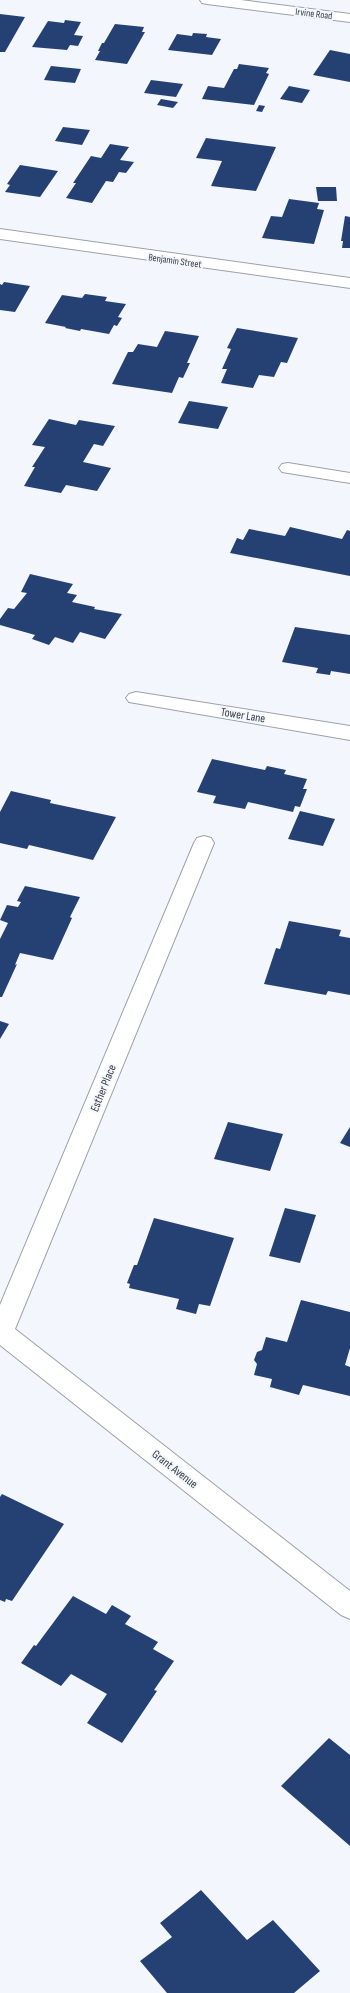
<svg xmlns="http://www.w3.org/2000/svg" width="350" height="1993" font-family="'Sofia Sans Condensed',sans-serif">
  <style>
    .building { fill: #254174 }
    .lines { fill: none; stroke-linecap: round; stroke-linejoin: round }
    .street-casing { stroke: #9ba1ab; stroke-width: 2 }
    .street { fill: #fff; fill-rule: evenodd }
    .labels { text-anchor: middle; stroke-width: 4; stroke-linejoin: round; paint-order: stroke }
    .far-street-label { font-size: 10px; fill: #3a3d41; stroke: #f3f7fd }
    .street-label { font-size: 12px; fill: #3a3d41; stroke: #f3f7fd }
  </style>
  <rect width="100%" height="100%" fill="#f3f7fd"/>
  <!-- building -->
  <g class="building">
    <path d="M0,14L25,17L5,52H0Z"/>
    <path d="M65,20L81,22L74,35L83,36L78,46L70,45L67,50L32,47L48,21L64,23Z"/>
    <path d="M115,24L144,27L142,32H145L127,64L95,60L100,51H98L102,43H104Z"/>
    <path d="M193,33L207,34L206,37L221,39L212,55L168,50L177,34L192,36Z"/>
    <path d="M330,50L350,54V82L313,75Z"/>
    <path d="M239,64L269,68L266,73L269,74L254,105L202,99L208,86L224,88L234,69H237Z"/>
    <path d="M51,66L81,69L75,83L44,80Z"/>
    <path d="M151,80L183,84L176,97L144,93Z"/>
    <path d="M289,86L310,90L302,103L280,99Z"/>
    <path d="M161,99L178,102L173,108L157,105Z"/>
    <path d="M259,105L265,106L262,112L256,111Z"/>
    <path d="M63,127L90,130L82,145L55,141Z"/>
    <path d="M206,138L276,147L256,191L211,186L222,161L196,158Z"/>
    <path d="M110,144L129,147L120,160L134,162L126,173L119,172L113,182L106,181L92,203L66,198L76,183H73L91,156L101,158Z"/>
    <path d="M20,165L58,171L40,197L5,192L10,185L7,184Z"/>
    <path d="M316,187H336L337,201H318Z"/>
    <path d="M289,199L319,203L317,209L324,210L314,244L262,238L271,216L282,217Z"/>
    <path d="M345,216L350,217V248H342L343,241H341Z"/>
    <path d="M4,282L30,286L15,312L0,310V284L2,285Z"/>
    <path d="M85,294L107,297L105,301L126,304L118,317L122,318L117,326L114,325L109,334L81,329L80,331L65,328L66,327L45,323L62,295L82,298Z"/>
    <path d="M237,328L298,338L287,363L281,362L274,377L259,375L253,388L221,383L227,369H222L231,349L227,348Z"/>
    <path d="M165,331L199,336L187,363H190L183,378L179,377L172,393L112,384L128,352H133L138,344L157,347Z"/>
    <path d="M189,401L228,407L218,429L178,423Z"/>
    <path d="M49,419L76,425L79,420L115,426L103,446L94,444L83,462L111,468L97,491L66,485L61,493L24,486L35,467H32L45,447L32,445Z"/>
    <path d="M290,527L342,539L347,530L350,531V576L230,553L237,538L243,540L249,529L285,536Z"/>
    <path d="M30,574L73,584L67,593L77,595L72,602L95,607L94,609L122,614L105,639L80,632L73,643L55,637L49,645L32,639L35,635L0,625V619L8,608L14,609L27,593L21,592Z"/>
    <path d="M295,627L350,635V674L331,671L330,675L316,673L318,668L282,662Z"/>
    <path d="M212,759L265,770L267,766L286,770L284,774L307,779L303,789H307L300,807L295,806L293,812L248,802L245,809L213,803L216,796L197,792Z"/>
    <path d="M11,791L51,800L50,803L116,817L93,860L29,845L27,849L0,843V812Z"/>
    <path d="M300,811L335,819L323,846L288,839Z"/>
    <path d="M25,886L80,897L70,917L72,918L53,960L20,953L15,965L17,964L2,997H0V939L8,923L0,920L7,905L18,907L21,902L17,901Z"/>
    <path d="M289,921L341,930L339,936L350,938V995L328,991L326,995L264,984L276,948L280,949Z"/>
    <path d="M0,1021L9,1024L0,1039Z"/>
    <path d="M228,1122L283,1134L270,1171L214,1159Z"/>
    <path d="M350,1127V1147L340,1143Z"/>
    <path d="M285,1208L316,1215L300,1263L269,1256Z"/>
    <path d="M154,1218L234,1238L210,1306L199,1304L196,1314L176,1309L179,1299L129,1288L130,1284L127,1283L134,1265H137Z"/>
    <path d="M301,1300L350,1312V1348L345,1365L350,1367V1396L303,1385L299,1395L270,1387L272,1379L254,1375L257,1364L254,1360L257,1352L262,1350L266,1337L287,1342Z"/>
    <path d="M2,1494L64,1524L12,1601L6,1599L5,1602L0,1600V1497Z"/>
    <path d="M73,1596L106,1614L112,1605L131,1616L125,1624L158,1642L153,1649L174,1661L154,1690L157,1691L122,1743L87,1723L107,1694L71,1674L61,1686L21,1663L34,1645L36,1646Z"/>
    <path d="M329,1738L350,1755V1846L281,1786Z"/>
    <path d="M201,1890L247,1940L273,1920L320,1971L294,1993H167L140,1961L172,1937L160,1923Z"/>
  </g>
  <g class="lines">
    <!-- street casing -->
    <g class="street-casing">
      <g id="street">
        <path d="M200,0H241L350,14V22L207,4L202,3Z"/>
        <path d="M0,229L350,278V288L0,239Z"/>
        <path d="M288,463L350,473V483L282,472L279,468L282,464Z"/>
        <path d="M136,692L350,726V740L129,702L126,698L129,694Z"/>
        <path d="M204,836L211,838L214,843L15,1329L350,1591V1619L341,1615L0,1345V1305L194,843L197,838Z"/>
      </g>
    </g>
    <!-- street -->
    <use href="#street" class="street"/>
  </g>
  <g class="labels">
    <!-- far-street labels -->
    <g class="far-street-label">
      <text transform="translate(314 13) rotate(7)" y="4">Irvine Road</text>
      <text transform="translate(175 260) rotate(8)" y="4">Benjamin Street</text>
    </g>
    <!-- street labels -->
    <g class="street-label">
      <text transform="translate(243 715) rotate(9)" y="4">Tower Lane</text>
      <text transform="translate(103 1088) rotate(-68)" y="4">Esther Place</text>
      <text transform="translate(175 1469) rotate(38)" y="4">Grant Avenue</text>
    </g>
  </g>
</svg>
